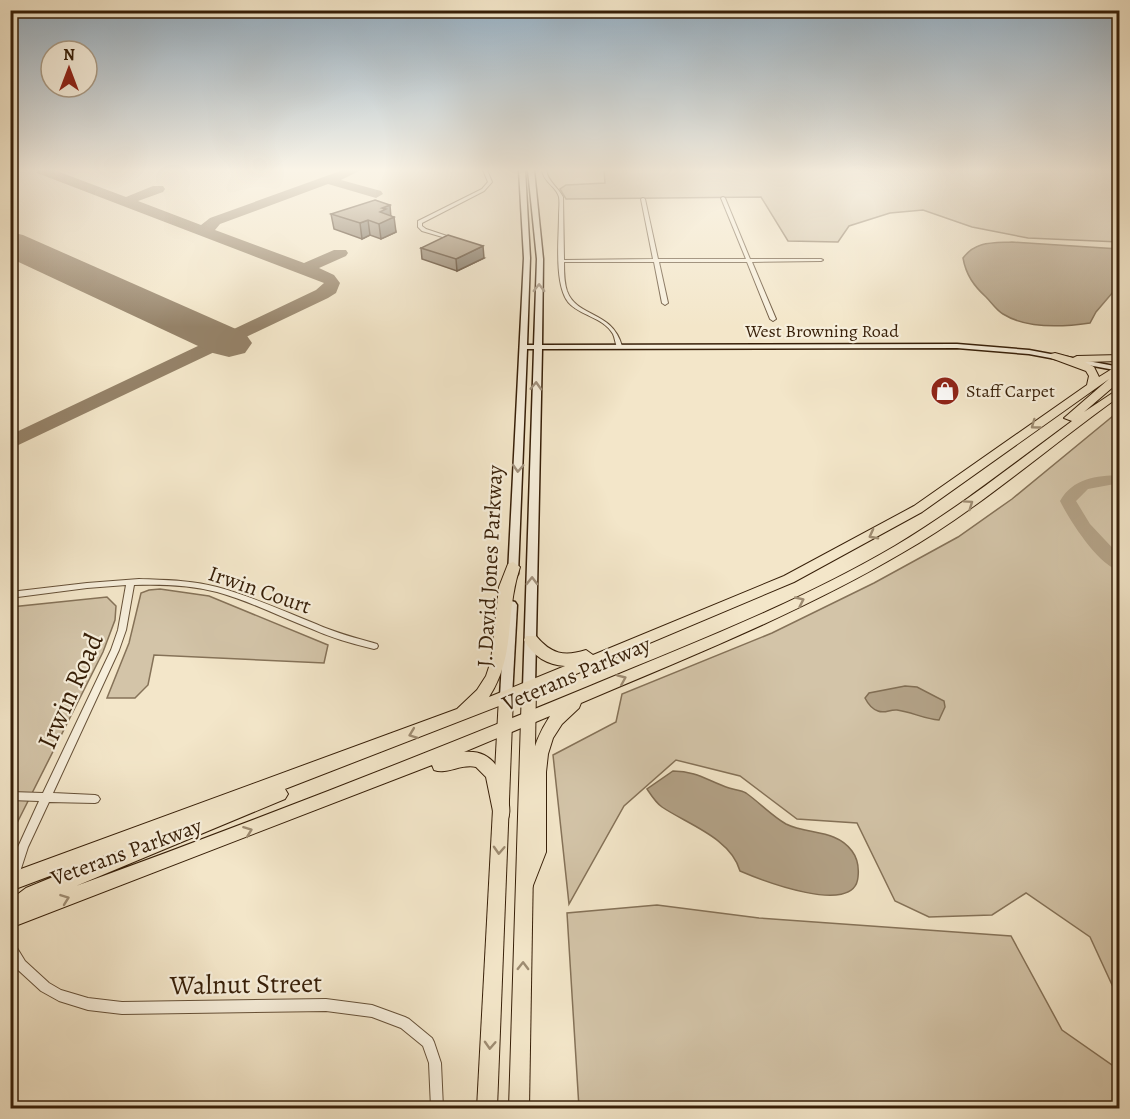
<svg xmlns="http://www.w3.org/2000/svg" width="1130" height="1119" font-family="Alegreya,serif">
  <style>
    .green { fill: #d3c4a8; stroke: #857258; stroke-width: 1.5 }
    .water { fill: #b3a287; stroke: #816e54; stroke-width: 1.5 }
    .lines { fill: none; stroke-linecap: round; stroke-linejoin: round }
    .river { fill: #b3a287; fill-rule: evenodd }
    .taxiway { fill: #958268; fill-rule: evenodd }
    .runway { fill: #958268; fill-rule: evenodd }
    .street-casing { stroke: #665138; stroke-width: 2 }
    .secondary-casing { stroke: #371f08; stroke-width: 3 }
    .primary-casing { stroke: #371f08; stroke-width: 2 }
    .highway-casing { stroke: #371f08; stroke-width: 2 }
    .street { fill: #f7efdc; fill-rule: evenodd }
    .secondary { fill: #f7efdc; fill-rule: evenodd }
    .primary { fill: #f3e6c9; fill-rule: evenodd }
    .highway { fill: #f3e6c9; fill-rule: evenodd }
    .wall { fill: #84735d; stroke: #371f08; stroke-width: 1.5 }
    .shaded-wall { fill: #6b5e4c; stroke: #371f08; stroke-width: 1.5 }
    .building { fill: #99866c; stroke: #371f08; stroke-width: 1.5 }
    .oneway { stroke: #a1917d }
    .oneway2 { stroke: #9e8c72 }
    .labels { text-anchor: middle; stroke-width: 4.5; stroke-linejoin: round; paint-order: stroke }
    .far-street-label { font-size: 18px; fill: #371f08; stroke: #f7efdc }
    .far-poi-label { font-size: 18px; fill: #371f08; stroke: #f7efdc; text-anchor: start }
    .street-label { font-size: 22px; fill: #371f08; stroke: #f7efdc }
    .near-street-label { font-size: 27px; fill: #371f08; stroke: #f7efdc }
  </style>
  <rect width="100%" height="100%" fill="#f3e6c9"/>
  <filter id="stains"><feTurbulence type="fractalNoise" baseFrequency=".00333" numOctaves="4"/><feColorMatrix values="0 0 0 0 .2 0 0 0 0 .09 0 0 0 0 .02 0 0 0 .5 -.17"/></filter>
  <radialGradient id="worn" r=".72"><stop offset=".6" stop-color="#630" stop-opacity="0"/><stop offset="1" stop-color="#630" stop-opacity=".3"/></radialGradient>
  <!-- green -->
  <g class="green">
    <path d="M604,170H1119V242L1028,238L972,227L923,210L890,213L849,226L838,242L788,241L761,197L566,199L560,189L566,185L605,183Z"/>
    <path d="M1119,411V1000L1090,937L1026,893L992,915L929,917L895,901L857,823L797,819L740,776L676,760L624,806L569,904L553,755L616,722L622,694L772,633L874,583L958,537L1012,499Z"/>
    <path d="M160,589L209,596L328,645L324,663L154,655L148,685L135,698H107L129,643L141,593L149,590Z"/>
    <path d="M107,597L116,606L115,620L103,652L11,835V607Z"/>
    <path d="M657,905L759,918L1011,936L1062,1030L1119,1070V1108H579L567,913Z"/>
  </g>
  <!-- water -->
  <g class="water">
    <path d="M1012,242L1119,249V285L1096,312L1090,323C1063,327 1027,329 1003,314C996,310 992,303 986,297C974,286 966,275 963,258C976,241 992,243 1012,242Z"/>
    <path d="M905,686L917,687L944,701L945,707L939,720C924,719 912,712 897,710C890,709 885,714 878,711C872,709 868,704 865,698L869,693Z"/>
    <path d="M673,771C697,771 708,781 729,788C735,790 741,790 746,793C760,803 772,816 786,824C808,835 836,829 852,851C858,859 859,868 858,877C855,917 761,880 740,871C731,838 687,824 662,807C656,803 651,795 647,789Z"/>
  </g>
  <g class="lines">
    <!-- river -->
    <path class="river" d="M1120,475V483L1088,489L1076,501L1090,524L1120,556V571C1098,565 1070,521 1060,501C1073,478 1096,476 1120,475Z"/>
    <!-- taxiway -->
    <path class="taxiway" d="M36,170H54L126,197L153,186H163L165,189L163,192L138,201L201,225L210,218L343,170H361L341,180L381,191L383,194L376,198L328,184L220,224L215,230L304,263L334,250H346L348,253L346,256L319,268L334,275L340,283L336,293L328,298L10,449V435L316,290L324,283L37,173Z"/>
    <!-- runway -->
    <path class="runway" d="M10,232L23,235L245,333L252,343L245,353L229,357L213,353L10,258Z"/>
    <!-- street casing -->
    <g class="street-casing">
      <g id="street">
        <path d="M483,170H487L492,182L484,191L422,223V226L426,229L456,239V241L422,231L418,227V221L482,189L488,182Z"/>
        <path d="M542,170H546C548,182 558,187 563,197L564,260L653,259L641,199L643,198L645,199L658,259H746L721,198L723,197L725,198L750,259H821L823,260L821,261L752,262L776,319L773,321L770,319L747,262H659L668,303L665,305L662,303L654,262H564C564,272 564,282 567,291C577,318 612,310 622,346L617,347C615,343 615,338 613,334C603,317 580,316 568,302C554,284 559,238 559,215C559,210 560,202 559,197C556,186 544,183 542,170Z"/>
        <path d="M139,579C165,580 191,580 217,587C251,596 283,611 316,624C336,633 356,638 377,644L378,646L377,648L374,649C353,644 332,638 312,629C280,617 250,601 217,592C190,585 161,584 134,585L126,630L119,650L53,793L95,795L98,796L100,799L98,802L95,803L49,802L28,847L17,881L14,898L10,899V870L18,847L39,801L10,800V792L43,793L111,650L118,630L126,585L87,588L10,598V592L87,583Z"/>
        <path d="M10,942L14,943L25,961L49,983L61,990L88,998L122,1002L326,999L372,1005L405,1017L409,1019L432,1038L434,1042L441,1063L443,1108H431L429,1063L423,1046L401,1028L372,1017L326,1011L122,1014L88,1010L59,1001L41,991L17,969L10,958Z"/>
      </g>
    </g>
    <!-- secondary casing -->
    <g class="secondary-casing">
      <g id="secondary">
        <path d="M519,170H525L530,258L527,345H534L537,259L528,170H534L543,259L542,345L957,344L1029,350L1120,367V371L1029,354L957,348L542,349L535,687L533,690L529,692L525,690L523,687L534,349H527L518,574L513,578L508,574L524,258Z"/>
        <path d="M511,601L515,602L517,605L512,697L510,700L506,702L502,700L500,697L505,605L507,602Z"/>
      </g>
    </g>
    <!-- primary casing -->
    <g class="primary-casing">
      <g id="primary">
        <path d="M529,682L534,683L536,687L529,1108H509L522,687L524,683Z"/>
        <path d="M506,691L511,693L513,697L497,1108H477L499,697L501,693Z"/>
      </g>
    </g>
    <!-- highway casing -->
    <g class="highway-casing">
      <path id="highway" d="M1055,353L1073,358L1077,356L1120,355V361L1085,362L1094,367L1099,377L1120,364V381L1084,412L1120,388V396C1047,448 979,509 902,553C800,613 689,657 581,703L579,708L562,724L553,738L548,754L546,772V852L532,888L525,891L518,888L516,882C520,872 526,862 528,852C536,798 516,768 550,716L464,752C493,749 504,773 508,797C509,806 511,813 507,821L501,823L495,821L486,777L476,767C462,763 447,775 434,770L432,765L10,928V900L26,888L119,850L10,891V873L457,709L477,690L486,676L491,661L499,587L508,564L513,562L520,567C504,615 517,653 489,697L565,666C547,665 533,656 524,640L526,636H536C551,654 564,657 586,650L593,655L784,576L914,506L1087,385L1089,376L1086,371L1051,358V354ZM1109,379L1064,418L1072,421C1014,464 957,509 895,546C798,603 691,644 588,687C418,757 248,823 76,886L285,799L288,794L285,789L512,701L794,582L922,512Z"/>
    </g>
    <!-- street -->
    <use href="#street" class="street"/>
    <!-- secondary -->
    <use href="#secondary" class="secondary"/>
    <!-- primary -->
    <use href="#primary" class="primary"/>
    <!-- highway -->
    <use href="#highway" class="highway"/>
  </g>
  <!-- wall -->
  <g class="wall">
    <path d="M331,214L391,216L396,232L381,239L370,235L362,239L334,229Z"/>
    <path d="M421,248L484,258L457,271L422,259Z"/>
  </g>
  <!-- shaded-wall -->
  <g class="shaded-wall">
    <path d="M390,205L391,218L394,217L396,232L381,239L379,224L380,212L382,208Z"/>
    <path d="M368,220L370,235L362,239L360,223Z"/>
    <path d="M483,246L484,258L457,271L456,259Z"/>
  </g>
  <!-- building -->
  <g class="building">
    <path d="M375,200L390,205L382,208L386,209L380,212L394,217L379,224L368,220L360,223L331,214Z"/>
    <path d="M448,235L483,246L456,259L421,248Z"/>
  </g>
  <!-- one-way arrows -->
  <defs><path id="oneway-chevron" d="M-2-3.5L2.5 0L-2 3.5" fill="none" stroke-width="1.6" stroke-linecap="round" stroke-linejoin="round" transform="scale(1.5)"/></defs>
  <g class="oneway">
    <use href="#oneway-chevron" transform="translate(539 288) rotate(-89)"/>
    <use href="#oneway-chevron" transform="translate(536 386) rotate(-88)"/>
    <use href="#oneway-chevron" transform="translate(518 468) rotate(93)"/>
    <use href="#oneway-chevron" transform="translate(532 581) rotate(-89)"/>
  </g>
  <g class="oneway2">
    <use href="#oneway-chevron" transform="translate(1035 425) rotate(144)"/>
    <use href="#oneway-chevron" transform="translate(969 504) rotate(-35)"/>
    <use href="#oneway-chevron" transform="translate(873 535) rotate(152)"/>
    <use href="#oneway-chevron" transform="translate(800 601) rotate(-25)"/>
    <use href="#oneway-chevron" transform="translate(622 679) rotate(-23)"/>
    <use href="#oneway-chevron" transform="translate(413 734) rotate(159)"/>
    <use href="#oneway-chevron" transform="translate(248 831) rotate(-21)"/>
    <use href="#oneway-chevron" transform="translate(499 850) rotate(93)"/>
    <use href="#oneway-chevron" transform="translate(65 899) rotate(-20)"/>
    <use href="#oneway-chevron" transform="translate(523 966) rotate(-89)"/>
    <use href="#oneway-chevron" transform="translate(490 1045) rotate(93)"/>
  </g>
  <!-- sky -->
  <linearGradient id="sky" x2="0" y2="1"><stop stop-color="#93adc1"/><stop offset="0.52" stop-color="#faf4e7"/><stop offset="1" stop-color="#faf4e7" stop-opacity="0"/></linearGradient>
  <rect width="1130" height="327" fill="url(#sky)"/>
  <!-- icons -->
  <defs>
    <g id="shop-disc" transform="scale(1.5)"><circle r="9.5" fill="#8f2418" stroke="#f7efdc"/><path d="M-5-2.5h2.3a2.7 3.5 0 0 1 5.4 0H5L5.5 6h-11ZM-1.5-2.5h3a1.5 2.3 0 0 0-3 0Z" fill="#fff"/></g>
  </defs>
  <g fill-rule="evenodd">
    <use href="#shop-disc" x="945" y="391"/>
  </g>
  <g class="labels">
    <!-- far-street labels -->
    <g class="far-street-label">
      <text x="822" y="337">West Browning Road</text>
    </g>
    <!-- far-poi labels -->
    <g class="far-poi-label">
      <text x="966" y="397">Staff Carpet</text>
    </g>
    <!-- street labels -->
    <g class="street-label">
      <text transform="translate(489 566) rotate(-87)" y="8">J. David Jones Parkway</text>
      <text transform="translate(260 589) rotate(19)" y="8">Irwin Court</text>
      <text transform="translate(576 673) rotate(-23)" y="8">Veterans Parkway</text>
      <text transform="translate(126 851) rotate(-20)" y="8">Veterans Parkway</text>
    </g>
    <!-- near-street labels -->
    <g class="near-street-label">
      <text transform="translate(70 691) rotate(-66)" y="9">Irwin Road</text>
      <text transform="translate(246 984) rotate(-1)" y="9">Walnut Street</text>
    </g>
  </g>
  <!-- margin -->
  <rect width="1130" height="1119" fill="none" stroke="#f3e6c9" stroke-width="36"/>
  <rect x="12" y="12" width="1106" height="1095" fill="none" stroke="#371f08" stroke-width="3"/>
  <rect x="18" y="18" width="1094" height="1083" fill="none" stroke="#371f08" stroke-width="1.5"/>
  <!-- north arrow -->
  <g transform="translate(69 69)"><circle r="28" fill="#f7efdc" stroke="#aa9c87" stroke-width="1.5"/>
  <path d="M0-4.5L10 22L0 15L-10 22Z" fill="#8f2418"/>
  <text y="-9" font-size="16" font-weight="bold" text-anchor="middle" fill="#371f08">N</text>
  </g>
  <rect width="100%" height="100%" filter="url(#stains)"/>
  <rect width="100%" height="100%" fill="url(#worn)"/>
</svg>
